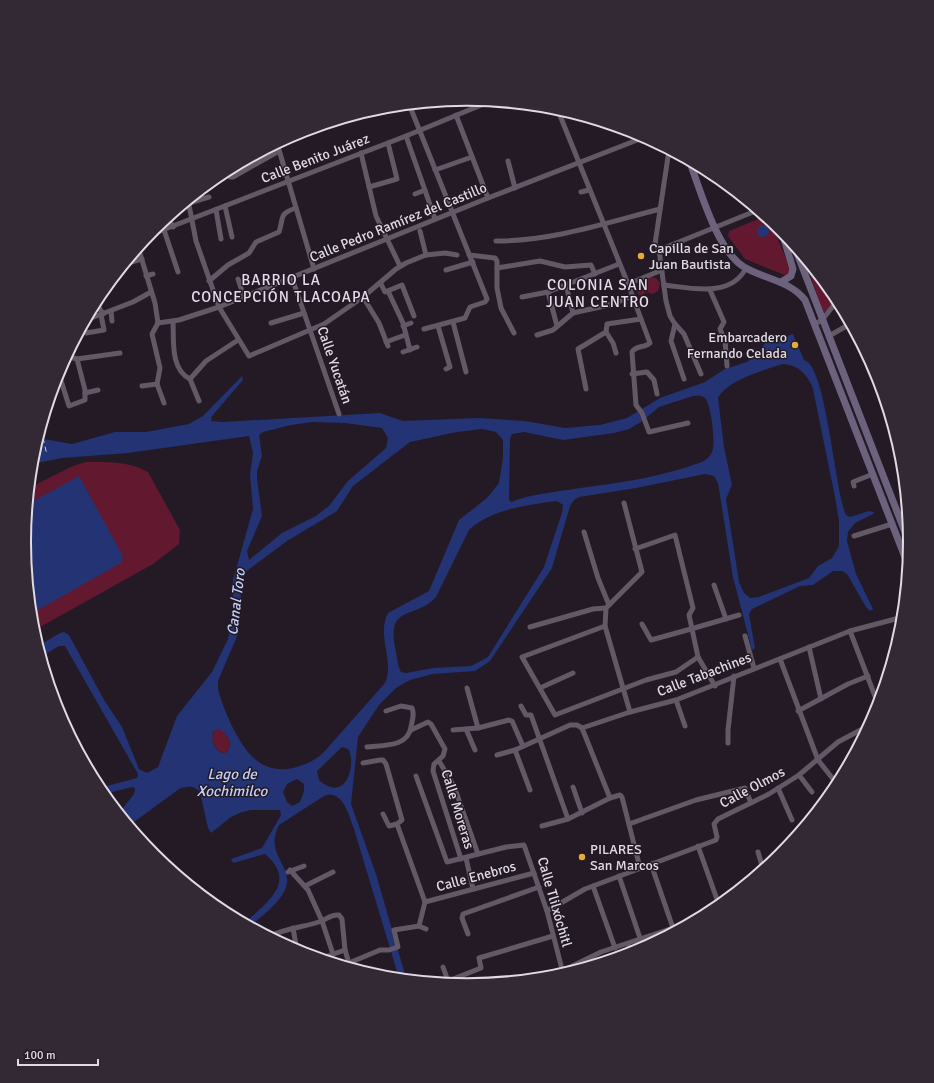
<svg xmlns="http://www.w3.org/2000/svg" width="934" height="1083" font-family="Signika,sans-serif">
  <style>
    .green { fill: #62182e }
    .water { fill: #233373; fill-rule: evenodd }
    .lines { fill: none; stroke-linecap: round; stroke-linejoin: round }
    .ferry { stroke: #c1cff7; stroke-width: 1; stroke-dasharray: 5 4; stroke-linecap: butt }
    .street { stroke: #635966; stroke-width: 5 }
    .secondary { stroke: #6d627d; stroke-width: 7 }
    .poi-dot { fill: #e7ac37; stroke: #231a26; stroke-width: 1.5 }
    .labels { text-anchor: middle; stroke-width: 3; stroke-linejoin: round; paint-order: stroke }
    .street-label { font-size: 14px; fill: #e0dae2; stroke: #231a26 }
    .poi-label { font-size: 14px; fill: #e0dae2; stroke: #231a26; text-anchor: start }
    .neighbourhood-label { font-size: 15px; letter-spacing: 1px; fill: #e7dceb; stroke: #231a26 }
    .water-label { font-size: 15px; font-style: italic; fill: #c1cff7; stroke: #231a26 }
    .rim { fill: none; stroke: #e0dae2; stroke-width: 2 }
  </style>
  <rect width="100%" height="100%" fill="#231a26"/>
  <!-- green -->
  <g class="green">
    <path d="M766,216L770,220L791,271L787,276L745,259L728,236L729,231Z"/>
    <path d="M808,268L816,271L837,299L823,314Z"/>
    <path d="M651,277L656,278L660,283L658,291L653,294L646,292L643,295H639L637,292L638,288L643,286L644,281Z"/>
    <path d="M86,462C107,462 129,461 148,472L180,530L179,544L153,564L33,631L24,541L29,488L73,466Z"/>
    <path d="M216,729L222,730C229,736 233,747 226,753C217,754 212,742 212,735Z"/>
  </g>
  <!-- water -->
  <g class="water">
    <circle cx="763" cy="231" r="6"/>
    <path d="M776,334L778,339L793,334L804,360C826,364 835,492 846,515L850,517L869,511L874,512L873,514L855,523L848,532L847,541L856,574L873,609L870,611L866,607L847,574L842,571H833L813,585L800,586L752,609L749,614L755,648L752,650L733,577L718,483L714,476L705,474L636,488L579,497L574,500L570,506L552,568L490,661L475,671L433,674L410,680L396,688L379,705L358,737L351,804L376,874L406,978H399L354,829C349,816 343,789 324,796L279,825C264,854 293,866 286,887C281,902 262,916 250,926L245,923C267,902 298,882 265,854L233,863L231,859L262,848L281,815L280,810H251L242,812L231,817L211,833L208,828L200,792C194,785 187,786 179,789L130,825L119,813L134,794L135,788L132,787L104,794L99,788L137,778L138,774L65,646H59L41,657L38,646L60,633L64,632L69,635L104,700L122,727L139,769L147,773L158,767L177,716L212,672L228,639L233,614V580L253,509L250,475L253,453L249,436L128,453L62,458L32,464L38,438L72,444L115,432H146L189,424L203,416L242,376L243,380L212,416L211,421L222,422L380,413L403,421L479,418L525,421L565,428L600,425L627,418L660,398L705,382L725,369L747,362L758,353L769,337ZM783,364C799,365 808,375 813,389L835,497L839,521V546L832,558L818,566L809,578L759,597L750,598L744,593L739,582L726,499L732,485L724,447L718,398C726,381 766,369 783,364ZM693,396C698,395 702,395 705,398C711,404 716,443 712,452C710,457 705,461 699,463C661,477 619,483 580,488C557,492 534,493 511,502L509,500L510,439L512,434L524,432L563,440L614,433L629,429L641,422L659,407ZM313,422L345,423L382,428L388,438L386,448L348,481L329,506L316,516L282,533L249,560L247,551L262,516L257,479V471L262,456L259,435L263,432L291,425ZM482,429L496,432L503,440V458L499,483L487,498L459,520L429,591L388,613C376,635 395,661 385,683L323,753C314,761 305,765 293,768C259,775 244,750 231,724C226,713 221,701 218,689V681L238,634L242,577L248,570L287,541L337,511L353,486L410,442L457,432ZM557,501L563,505L562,513L544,567L488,657L471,666L433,668L406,673L401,672C397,665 397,655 395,647C387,604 415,620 436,597L469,530C491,509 528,505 557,501ZM218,729C228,732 234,746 226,753C216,754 210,740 213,732ZM342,747L348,749C357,762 347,805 319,780L317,771ZM297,779L304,784V791L300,802L292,806L287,802L283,792L287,784Z"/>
    <path d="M79,476L123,556L121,563L31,614L24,541L28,504Z"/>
  </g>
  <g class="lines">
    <!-- ferry -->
    <path class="ferry" d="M43,438L47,455"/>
    <!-- street -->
    <g class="street">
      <path d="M409,104L487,299L485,302L470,307L465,318L424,329"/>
      <path d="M557,108L628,284L650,343C645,348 636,345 632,352L636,405L642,413L649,432L688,423"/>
      <path d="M456,115L488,198"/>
      <path d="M406,136L435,219"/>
      <path d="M277,143L314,269"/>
      <path d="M669,150L655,244L659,250L666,301L670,316L675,324L684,334L701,374"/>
      <path d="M361,153L376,216L400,266"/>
      <path d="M508,161L515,188"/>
      <path d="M227,170L230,177H233L279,151"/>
      <path d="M435,170L472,157"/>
      <path d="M369,187L397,179L388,143"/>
      <path d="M581,192L589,190"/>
      <path d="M415,194L425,190"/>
      <path d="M188,200L196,241L219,307L249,356L324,324L363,297L396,269L406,263L426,255L445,253L457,255"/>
      <path d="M189,203L209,197"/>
      <path d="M225,206L232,237"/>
      <path d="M216,210L221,239"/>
      <path d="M168,217L173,227"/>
      <path d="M164,230L178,272"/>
      <path d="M420,231L426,255"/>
      <path d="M147,236L406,136L491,101"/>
      <path d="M496,241C553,241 606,223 660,209"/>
      <path d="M138,247L155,303L158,323"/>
      <path d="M659,250L758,210"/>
      <path d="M469,255L495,258L497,261V288L501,308L514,333"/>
      <path d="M798,257L809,263"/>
      <path d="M124,264L142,259"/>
      <path d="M497,268L540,261L565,267L591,265L595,274"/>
      <path d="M446,270L473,262"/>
      <path d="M146,276L153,274"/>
      <path d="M292,278L339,414"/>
      <path d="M238,279L244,297"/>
      <path d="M209,281L228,265L249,253L256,242L279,232C284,218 278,214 296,208"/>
      <path d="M381,284L385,292L402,285L414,316"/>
      <path d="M628,284L662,270"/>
      <path d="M566,285L573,313"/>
      <path d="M664,285C691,288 731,298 746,268"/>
      <path d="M103,290H104"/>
      <path d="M710,290L724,322L720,329L725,341L727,366"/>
      <path d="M388,291L403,323L410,350"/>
      <path d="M548,292L557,326"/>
      <path d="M363,297L379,323L388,346"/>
      <path d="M522,297L548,292L619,264"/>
      <path d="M95,301L103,314"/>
      <path d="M111,311L112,321"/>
      <path d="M86,320L133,302L151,292"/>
      <path d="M173,322C174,340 170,369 190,379"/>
      <path d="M453,322L466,372"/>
      <path d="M158,323L179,320L219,307L488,198L645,137"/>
      <path d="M271,323L304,313"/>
      <path d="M83,324L86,333L104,330L101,315"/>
      <path d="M675,324L671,341L684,379"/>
      <path d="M815,324L822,320L838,300"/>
      <path d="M403,326L411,323"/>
      <path d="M438,326L450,367L446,369"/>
      <path d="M606,332L613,343L616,353"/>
      <path d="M537,335L553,330L573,313L613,304L632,296"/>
      <path d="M829,336L850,324"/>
      <path d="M386,342L405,335"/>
      <path d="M403,352L417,347"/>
      <path d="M66,356L77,359L120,353"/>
      <path d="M58,371L69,406L85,400V390L77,359"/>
      <path d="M632,374L647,372L654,380L657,394"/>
      <path d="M190,379L206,361L238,340"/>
      <path d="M190,379L199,401"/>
      <path d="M157,384L160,368L152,334L158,323"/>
      <path d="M157,384L164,403"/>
      <path d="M142,386L157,384"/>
      <path d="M586,389L578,349L606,332L607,324L641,319"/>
      <path d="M85,393L98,390"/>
      <path d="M881,400L884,399"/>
      <path d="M854,486L853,482L873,474"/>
      <path d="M624,503L642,572L606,608L605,626L630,712"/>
      <path d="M584,532L598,578L609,605"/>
      <path d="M854,536L892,524"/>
      <path d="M635,549L675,535L693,608L689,615L698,657L715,686"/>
      <path d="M714,585L726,619"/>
      <path d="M642,624L651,640L691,629L739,615"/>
      <path d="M605,626L522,657L555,715L646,680L676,672L698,657"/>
      <path d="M530,627L593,609L606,608"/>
      <path d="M850,631L878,704"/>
      <path d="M745,636L754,668"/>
      <path d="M809,647L821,699"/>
      <path d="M780,659L818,760L837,784"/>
      <path d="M467,688L478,728"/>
      <path d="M540,688L573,673"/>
      <path d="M676,700L685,726"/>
      <path d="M521,706L526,715H531L568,819"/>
      <path d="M798,711L848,684L868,676"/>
      <path d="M582,728L610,798L620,795L622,797L640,868"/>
      <path d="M466,729L475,750"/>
      <path d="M411,730L428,722L431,724L445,749L443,756L434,764L433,771L461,859"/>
      <path d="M453,730L478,728L509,720L512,721L523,746"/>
      <path d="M728,743V730L734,676"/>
      <path d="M367,747C384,745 408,747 411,727C412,720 415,715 412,708L401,706L386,711"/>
      <path d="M515,750L530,790"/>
      <path d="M497,755L515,750L570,725H577L582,728L630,712L676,700L850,631L903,617"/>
      <path d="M439,761L454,786L478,854"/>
      <path d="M363,763L380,760H383L386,764L402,820L397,824L389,826L383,814"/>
      <path d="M799,775L812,792"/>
      <path d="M416,776L447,862L506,847L524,845L547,911L563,973"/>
      <path d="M573,787L582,813"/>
      <path d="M778,788L792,820"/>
      <path d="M397,824L425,902L419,926L426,929"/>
      <path d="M629,824L696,800L745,788L751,803"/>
      <path d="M542,826L568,819L610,798"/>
      <path d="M698,846L719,905"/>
      <path d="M758,852L763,869"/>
      <path d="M466,858L473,889"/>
      <path d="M651,864L673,928"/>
      <path d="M290,870L308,890L322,921L333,954"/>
      <path d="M288,872L304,866"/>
      <path d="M619,876L640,938"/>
      <path d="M305,886L333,872"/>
      <path d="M593,886L615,948"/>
      <path d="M425,902L534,873"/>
      <path d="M547,911L585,889L716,840L717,837L714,824L718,819L769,794L799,775L838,742L868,726"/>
      <path d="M293,928L296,945"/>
      <path d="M468,934L462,918L463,914L539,887"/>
      <path d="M270,936C287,928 305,927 322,921C328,918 332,914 339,915L342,919L345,950L350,967"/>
      <path d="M628,944L631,953"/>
      <path d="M322,958L345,950"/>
      <path d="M349,963L380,950H389L398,947L394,930L419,926"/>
      <path d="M443,967L448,981"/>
      <path d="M562,971L601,952L688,923"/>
      <path d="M448,983V981L481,968L479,958L553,936"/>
    </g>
    <!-- secondary -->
    <g class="secondary">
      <path d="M689,160C700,189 717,251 744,267C764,279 789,280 805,300L908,565"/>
      <path d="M781,229L793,269L791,276L781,282"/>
      <path d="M793,243L910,545"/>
    </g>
  </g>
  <!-- markers -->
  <g class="poi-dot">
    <circle cx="641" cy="256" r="4"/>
    <circle cx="795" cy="345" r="4"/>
    <circle cx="582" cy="857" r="4"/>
  </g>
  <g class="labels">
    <!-- street labels -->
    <g class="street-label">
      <text transform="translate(315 158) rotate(-21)" y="5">Calle Benito Juárez</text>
      <text transform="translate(398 222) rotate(-22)" y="5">Calle Pedro Ramírez del Castillo</text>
      <text transform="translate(335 365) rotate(71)" y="5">Calle Yucatán</text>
      <text transform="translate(704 674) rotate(-21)" y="5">Calle Tabachines</text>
      <text transform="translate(752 787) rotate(-28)" y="5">Calle Olmos</text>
      <text transform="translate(458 809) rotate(73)" y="5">Calle Moreras</text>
      <text transform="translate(476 876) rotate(-15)" y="5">Calle Enebros</text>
      <text transform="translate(555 902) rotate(74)" y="5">Calle Tlilxóchitl</text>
    </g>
    <!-- poi labels -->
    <g class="poi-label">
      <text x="649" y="253">Capilla de San<tspan x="649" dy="16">Juan Bautista</tspan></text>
      <text x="787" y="342" text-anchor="end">Embarcadero<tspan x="787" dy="16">Fernando Celada</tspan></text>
      <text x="590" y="854">PILARES<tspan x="590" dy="16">San Marcos</tspan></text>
    </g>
    <!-- neighbourhood labels -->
    <g class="neighbourhood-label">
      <text x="281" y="285">BARRIO LA<tspan x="281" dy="17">CONCEPCIÓN TLACOAPA</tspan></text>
      <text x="598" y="290">COLONIA SAN<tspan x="598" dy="17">JUAN CENTRO</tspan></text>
    </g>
    <!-- water labels -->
    <g class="water-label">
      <text transform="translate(236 602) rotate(-83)" y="5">Canal Toro</text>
      <text x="232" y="779">Lago de<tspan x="232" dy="17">Xochimilco</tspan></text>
    </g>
  </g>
  <!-- crop -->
  <path d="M0 0H934V1083H0ZM31 542a436 436 0 1 1 872 0a436 436 0 1 1-872 0Z" fill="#322935" fill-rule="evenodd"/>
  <path class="rim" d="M31 542a436 436 0 1 1 872 0a436 436 0 1 1-872 0Z"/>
  <!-- scale -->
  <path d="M18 1059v6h80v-6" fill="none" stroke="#e0dae2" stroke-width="2"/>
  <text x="24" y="1059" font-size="12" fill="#e0dae2" stroke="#231a26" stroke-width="3" paint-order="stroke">100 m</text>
</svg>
